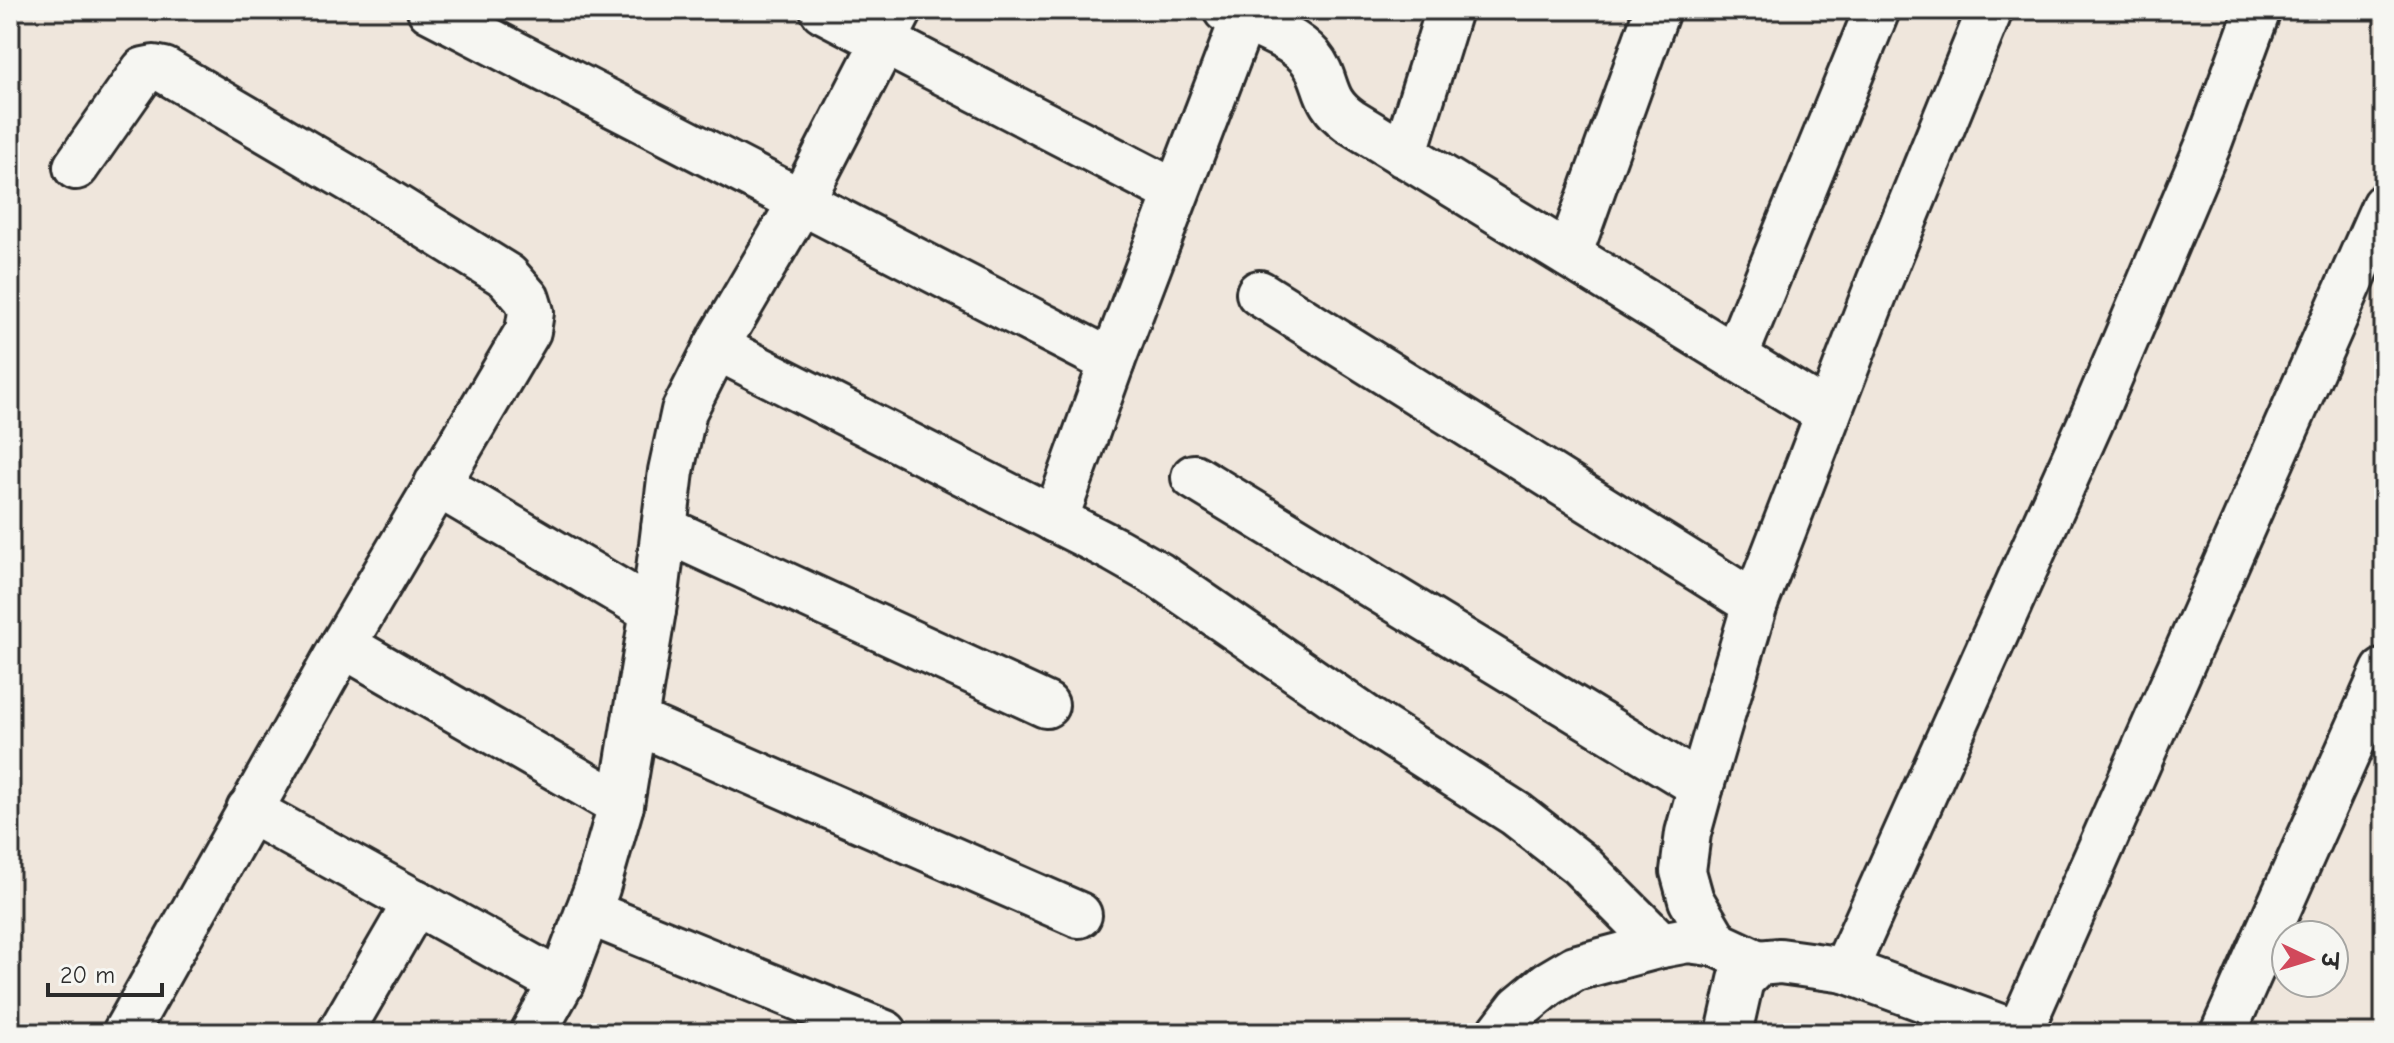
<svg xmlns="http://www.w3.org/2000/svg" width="2394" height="1043" font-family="'Comic Neue','Playpen Sans Deva',sans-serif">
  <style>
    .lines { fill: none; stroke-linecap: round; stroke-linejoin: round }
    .minor-casing { stroke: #2b2b2b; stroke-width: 50 }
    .minor { stroke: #f6f6f2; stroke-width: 44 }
  </style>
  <rect width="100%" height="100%" fill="#efe6dc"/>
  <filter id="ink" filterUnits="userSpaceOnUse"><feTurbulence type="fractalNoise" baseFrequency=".0125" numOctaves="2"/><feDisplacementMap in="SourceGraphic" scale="16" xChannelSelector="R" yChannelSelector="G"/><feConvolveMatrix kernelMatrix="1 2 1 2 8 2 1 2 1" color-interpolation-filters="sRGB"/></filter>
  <g filter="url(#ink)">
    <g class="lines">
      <!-- minor casing -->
      <g class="minor-casing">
        <g id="minor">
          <path d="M430,10L1112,362"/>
          <path d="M823,10L1175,192"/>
          <path d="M1226,10C1251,23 1292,36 1310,57C1330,81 1319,99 1350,121L1828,414"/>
          <path d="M1404,155L1449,10"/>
          <path d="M76,167L144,70L154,68L164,70L365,188L507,276L527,299L531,312L528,331L343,645L125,1033"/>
          <path d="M1569,255L1657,10"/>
          <path d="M1259,293L1755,604"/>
          <path d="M716,347L1115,550L1159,575L1372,722L1516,814L1580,864L1661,945"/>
          <path d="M1735,357L1877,10"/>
          <path d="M1194,477L1701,786"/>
          <path d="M437,484L653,611"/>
          <path d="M1055,520L1112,362L1243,19"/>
          <path d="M664,529L1046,705"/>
          <path d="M343,645L621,805"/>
          <path d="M635,721L1079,915"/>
          <path d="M249,810L561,983"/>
          <path d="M588,912L885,1033"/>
          <path d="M1717,944L1691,900L1683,871L1688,833L1701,786L1755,604L1879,282L1990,10"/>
          <path d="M340,1033L416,902"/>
          <path d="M533,1033L561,983L597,888L621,805L657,586L671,471L684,411L722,336L802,200L900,10"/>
          <path d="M1500,1033L1520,1007L1548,984L1575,968L1661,945L1688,940L1717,944L1758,963"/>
          <path d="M1729,1033L1741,980L1758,963L1780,961L1845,970"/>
          <path d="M2016,1033L1845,970L2092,419L2209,143L2258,10"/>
          <path d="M2019,1033L2384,206"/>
          <path d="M2223,1033L2384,671"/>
        </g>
      </g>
      <!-- minor -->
      <use href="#minor" class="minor"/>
    </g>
  </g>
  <!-- margin -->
  <rect width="2394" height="1043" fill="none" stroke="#f6f6f2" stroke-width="40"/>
  <rect x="20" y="20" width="2354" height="1003" fill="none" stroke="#2b2b2b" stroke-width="3" filter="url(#ink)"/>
  <!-- north arrow -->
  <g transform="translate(2310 959) rotate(94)"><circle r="38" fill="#f6f6f2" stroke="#a5a5a2" stroke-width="2"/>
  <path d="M0-6L14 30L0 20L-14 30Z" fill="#d1495b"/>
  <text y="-12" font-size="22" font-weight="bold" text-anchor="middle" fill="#2b2b2b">उ</text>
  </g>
  <!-- scale -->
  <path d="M48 983v12h114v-12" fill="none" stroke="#2b2b2b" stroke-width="4"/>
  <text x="60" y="983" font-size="24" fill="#2b2b2b" stroke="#f6f6f2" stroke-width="6" paint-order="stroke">20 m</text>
</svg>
